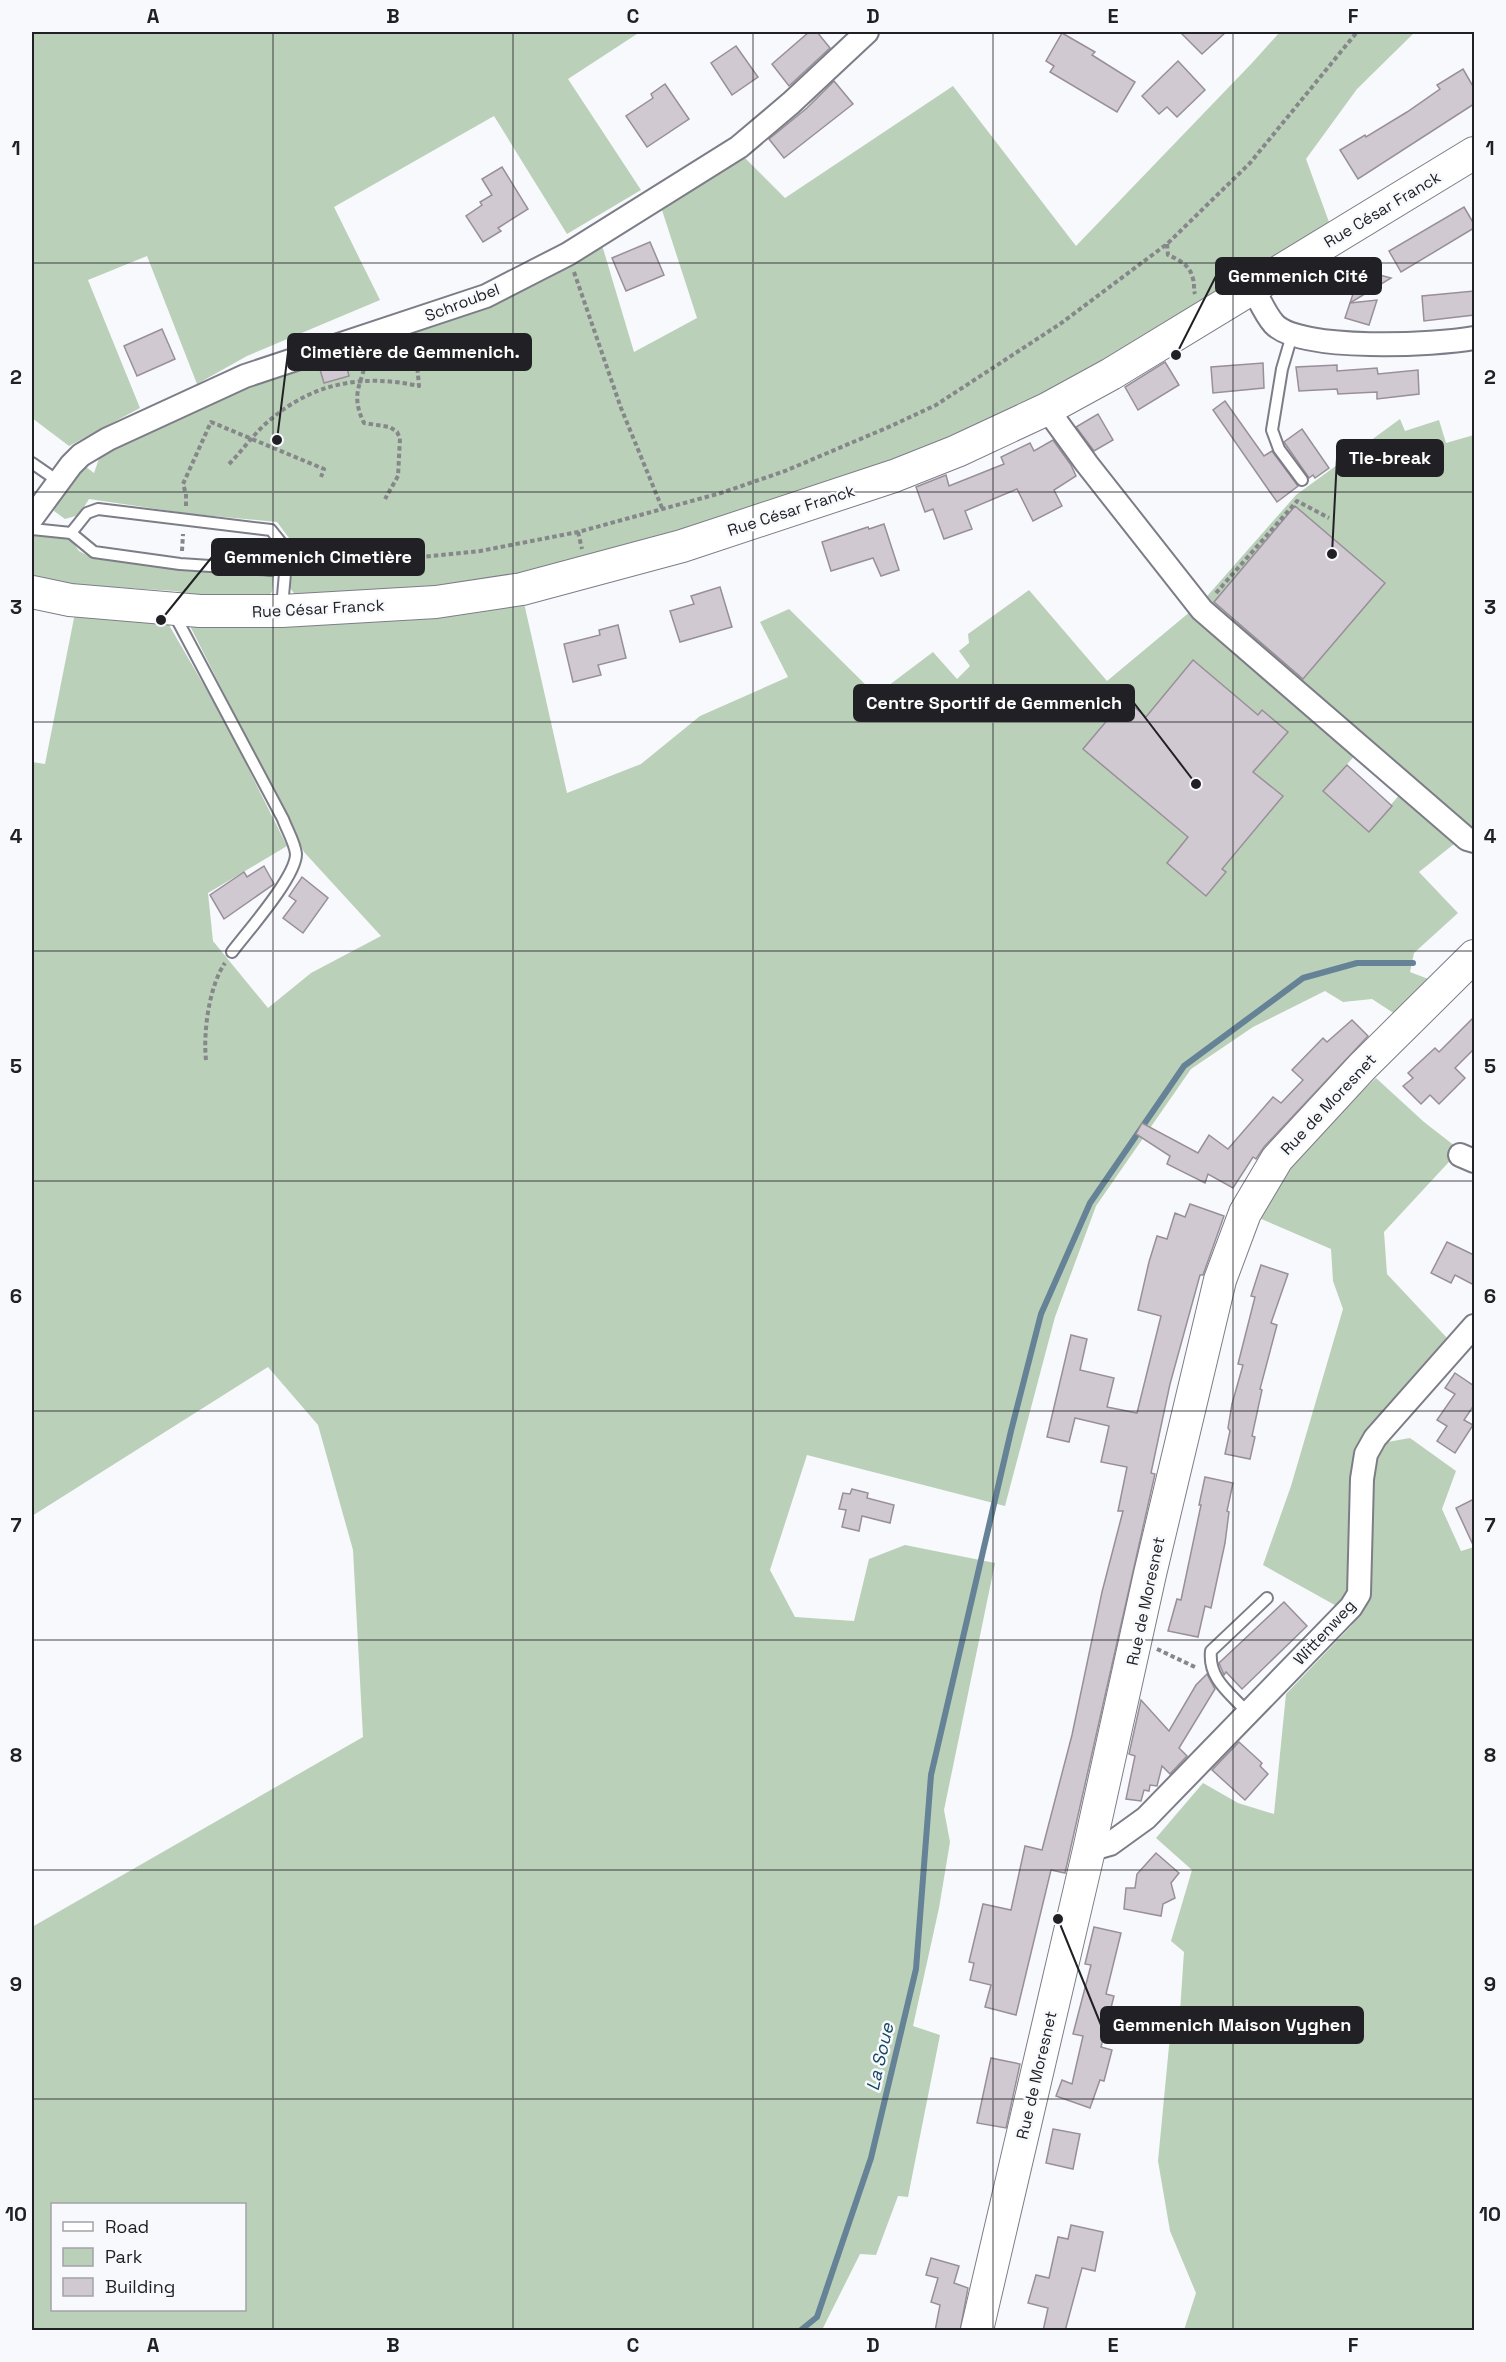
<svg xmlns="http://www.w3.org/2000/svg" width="1506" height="2362" font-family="'Space Grotesk',sans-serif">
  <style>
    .green { fill: #bad0b8; fill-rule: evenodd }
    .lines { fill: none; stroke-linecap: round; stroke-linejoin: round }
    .stream { stroke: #658296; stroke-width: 6 }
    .building { fill: #d1c9d2; stroke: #988f98; stroke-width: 1.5 }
    .lane-casing { stroke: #7d7d88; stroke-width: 14 }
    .street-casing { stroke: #7d7d88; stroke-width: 26 }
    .secondary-casing { stroke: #7d7d88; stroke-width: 34 }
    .path { stroke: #86878b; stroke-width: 4; stroke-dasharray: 4.5 3; stroke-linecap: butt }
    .lane { stroke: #fff; stroke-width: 10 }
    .street { stroke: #fff; stroke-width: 22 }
    .secondary { stroke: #fff; stroke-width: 32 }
    .grid { fill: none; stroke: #212125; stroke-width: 1.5; stroke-opacity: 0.55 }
    .labels { text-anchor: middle; stroke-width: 5; stroke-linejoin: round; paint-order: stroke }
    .street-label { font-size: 16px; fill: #212125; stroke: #f8f9fd }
    .water-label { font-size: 18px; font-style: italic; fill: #114662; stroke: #f8f9fd }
    .leader { fill: none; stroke: #212125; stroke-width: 2 }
    .callout-dot { fill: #212125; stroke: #f8f9fd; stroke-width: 2 }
    .callout { fill: #212125; stroke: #212125; stroke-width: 2 }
    .callout-label { font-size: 18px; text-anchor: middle; font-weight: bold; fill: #fff }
    .neatline { fill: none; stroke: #212125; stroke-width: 2 }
    .grid-label { font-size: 20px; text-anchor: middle; font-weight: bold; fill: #212125 }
  </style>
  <rect width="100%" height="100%" fill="#f8f9fd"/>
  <!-- green -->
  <g class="green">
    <path d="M32,32H640L568,79L641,190L567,234L494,116L334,207L380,300L247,356L197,384L147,256L88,280L140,408L69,446L32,418Z"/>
    <path d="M1280,32H1415L1357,89L1306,159L1329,222L1218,298L1101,364L949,438L824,488L630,550L496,584L299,600L290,588L292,542L277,522L191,514L89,499L79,515L65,519L54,511L57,496L82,464L94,473L101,453C177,417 254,383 333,354C361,344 392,339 421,330C484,309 548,285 602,245L634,352L697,318L660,204L743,156L785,198L953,86L1076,246L1252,63Z"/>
    <path d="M1400,419L1405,431L1439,420L1446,443L1474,435V826L1470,830L1202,602L1296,495Z"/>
    <path d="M34,536L70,538L79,551L92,558L264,577L274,576L272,592L267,598L205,596L175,591L32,582V537Z"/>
    <path d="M1029,590L1107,681L1191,611L1358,752L1323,791L1368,831L1401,793L1454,844L1419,872L1458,913L1414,953L1410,972L1431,980L1395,1014L1372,999L1343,1002L1325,991L1253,1027L1191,1069L1096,1206L1055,1317L1005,1506L807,1455L770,1570L795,1617L854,1621L869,1559L905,1545L995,1563L944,1810L950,1842L939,1908L913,2026L940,2035L908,2197L898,2196L876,2255L860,2254L822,2330H32V1927L363,1737L353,1550L318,1425L268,1367L32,1516V762L45,764L75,613L169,625L224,720L287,846L208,893L213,941L268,1008L311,973L381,936L304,852L190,626L421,615L524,603L567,793L641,764L700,716L788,677L760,622L789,609L876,695L933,652L957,679L970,666L959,651L969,643L968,634ZM52,2204H244V2310H52Z"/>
    <path d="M1376,1078L1424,1122L1460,1150L1384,1232L1387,1274L1447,1338L1454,1339L1380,1426L1358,1582L1342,1609L1263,1565L1291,1486L1343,1309L1333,1281L1331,1249L1259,1218L1278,1182L1312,1139Z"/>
    <path d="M1410,1438L1456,1471L1442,1509L1461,1551L1474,1547V2330H1184L1196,2293L1170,2231L1158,2161L1169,2046L1180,2011L1184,1952L1171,1941L1192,1870L1156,1838L1203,1783L1238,1803L1274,1814L1286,1694L1352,1625L1363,1609L1368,1586L1373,1460L1382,1443Z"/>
  </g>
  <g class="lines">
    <!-- stream -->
    <path class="stream" d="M801,2330L817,2317L871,2158L916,1969L931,1775L1011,1431L1041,1314L1090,1203L1184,1066L1303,978L1357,963H1413"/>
  </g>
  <!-- building -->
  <g class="building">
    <path d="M809,32H817L830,48L789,86L772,64Z"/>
    <path d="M1180,32H1226L1202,54Z"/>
    <path d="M1062,33L1095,52L1092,55L1135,82L1117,112L1050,72L1054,66L1046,61Z"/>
    <path d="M736,46L758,77L732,95L711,63Z"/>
    <path d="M1178,61L1205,90L1177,117L1167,107L1159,114L1142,96Z"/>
    <path d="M1463,69L1474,88V104L1358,179L1340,150L1365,135L1366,137L1407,112L1440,89L1437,85Z"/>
    <path d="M834,81L853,104L784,158L769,139L807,108Z"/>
    <path d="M665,84L689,119L647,147L626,116L653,98L651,94Z"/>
    <path d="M502,167L528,209L498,228L501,231L483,242L466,216L482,205L480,202L492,195L482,179Z"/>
    <path d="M1464,207L1474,224V228L1401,272L1389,251Z"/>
    <path d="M650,242L664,275L626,291L612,258Z"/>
    <path d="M1361,270L1391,278L1350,303Z"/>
    <path d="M1474,291V315L1424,321L1422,296Z"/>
    <path d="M1377,300L1369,325L1345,318L1350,303Z"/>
    <path d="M162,329L175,359L137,376L124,346Z"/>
    <path d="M345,360L349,376L324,383L319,366Z"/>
    <path d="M1165,362L1179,385L1138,410L1125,387Z"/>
    <path d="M1263,363L1264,388L1213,393L1211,367Z"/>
    <path d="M1337,365V371L1377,368L1378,374L1418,370L1419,394L1377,399V392L1338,394L1337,389L1299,391L1296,367Z"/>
    <path d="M1225,401L1264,456L1272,451L1298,486L1277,502L1213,410Z"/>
    <path d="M1098,414L1113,440L1094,451L1076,427Z"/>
    <path d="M1302,429L1329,468L1315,478L1313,475L1309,478L1284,442Z"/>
    <path d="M1053,440L1071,465L1076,476L1054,490L1062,506L1033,521L1017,489L965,511L972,529L944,539L933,509L925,512L916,487L946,475L949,486L1004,464L1001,457L1030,443L1034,451Z"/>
    <path d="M1295,506L1385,583L1303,679L1214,602Z"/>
    <path d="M884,524L899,570L881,576L873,558L831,571L822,542L868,527L869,529Z"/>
    <path d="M720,587L732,627L680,642L670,611L694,604L691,596Z"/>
    <path d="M618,625L626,658L598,665L601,675L573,682L564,644L600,635L599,630Z"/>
    <path d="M1193,660L1258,715L1262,710L1288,732L1253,772L1283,796L1222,869L1226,872L1206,896L1167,863L1188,837L1083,749L1125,699L1146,717Z"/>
    <path d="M1347,765L1392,806L1369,832L1323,791Z"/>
    <path d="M264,866L274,884L224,919L210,895L244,872L247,877Z"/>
    <path d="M302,877L328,898L303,933L283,918L296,901L289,896Z"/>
    <path d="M1474,1017V1049L1455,1068L1465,1078L1439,1104L1430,1095L1421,1104L1403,1086L1413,1078L1408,1073L1435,1048L1439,1052Z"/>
    <path d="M1352,1020L1368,1036L1264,1147L1256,1159L1253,1157L1233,1188L1208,1174L1205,1183L1167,1164L1170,1156L1136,1134L1142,1123L1198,1153L1209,1135L1228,1149L1273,1097L1281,1103L1303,1080L1292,1070L1323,1038L1327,1042Z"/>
    <path d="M1190,1204L1224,1216L1203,1275H1200L1170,1384L1151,1473L1155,1474L1065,1873L1051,1870L1016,2015L985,2007L991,1985L970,1980L974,1963L969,1962L983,1904L1011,1910L1025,1846L1042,1850L1072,1735L1102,1592L1123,1511H1118L1127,1467L1101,1462L1109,1426L1075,1418L1069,1442L1047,1437L1071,1335L1087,1339L1080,1370L1114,1378L1107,1407L1137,1413L1161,1316L1138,1310L1149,1262L1157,1236L1167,1239L1175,1213L1185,1217Z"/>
    <path d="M1447,1242L1474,1255V1285L1455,1275L1451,1283L1431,1273Z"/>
    <path d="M1261,1265L1288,1274L1271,1323L1277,1325L1260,1389L1262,1390L1252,1436L1255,1437L1250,1459L1225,1454L1230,1431L1228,1428L1232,1404L1243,1365L1238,1364L1255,1297L1251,1296Z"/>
    <path d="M1455,1373L1474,1386V1405L1464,1420L1473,1425L1455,1453L1437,1441L1447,1426L1437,1420L1455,1394L1445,1388Z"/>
    <path d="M1205,1477L1233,1483L1227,1511L1229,1512L1225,1543L1211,1608L1205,1606L1198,1637L1168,1631L1177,1599L1181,1600L1201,1505H1199Z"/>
    <path d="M852,1489L868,1493L867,1498L894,1505L890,1523L862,1516L859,1531L842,1527L846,1510L839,1509L843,1493L850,1494Z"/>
    <path d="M1474,1499V1547L1456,1508Z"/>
    <path d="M1284,1602L1307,1626L1242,1689L1226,1672L1224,1675L1219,1663Z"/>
    <path d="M1207,1674L1215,1689L1179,1748L1187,1756L1170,1774L1162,1766L1157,1786L1150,1785L1149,1791L1144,1790L1141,1801L1126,1799L1135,1756L1129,1754L1141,1700L1169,1731L1196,1685Z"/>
    <path d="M1239,1742L1262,1763L1260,1766L1268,1774L1245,1800L1212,1770Z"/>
    <path d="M1156,1853L1179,1873L1171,1883L1175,1898L1163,1904L1161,1916L1124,1909L1126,1888H1135L1137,1874Z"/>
    <path d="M1094,1927L1121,1933L1106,1994L1114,1996L1101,2047L1112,2050L1104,2081L1100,2080L1090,2108L1056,2096L1062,2080L1072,2084L1083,2036L1073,2034L1091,1965L1085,1964Z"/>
    <path d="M991,2058L1020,2064L1006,2128L977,2123Z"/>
    <path d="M1053,2129L1080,2134L1073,2169L1046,2163Z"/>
    <path d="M1071,2225L1103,2232L1095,2271L1082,2268L1065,2331H1043L1048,2308L1028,2303L1036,2275L1049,2278L1058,2237L1068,2239Z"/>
    <path d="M931,2258L959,2266L954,2283L968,2288L960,2331H935L940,2305L931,2302L938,2278L926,2275Z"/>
  </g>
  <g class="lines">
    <!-- lane casing -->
    <g class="lane-casing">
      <g id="lane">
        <path d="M1292,335L1282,369L1272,430L1279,449L1302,480"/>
        <path d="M32,463L58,481"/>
        <path d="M32,529L71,533L94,552L180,564L271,570L286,562"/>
        <path d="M71,533L87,513L98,509L271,530L283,545L286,562L282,607"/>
        <path d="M173,612L283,819C287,830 295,843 296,854C296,877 247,932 232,952"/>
        <path d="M1247,1712C1230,1693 1208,1679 1211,1651L1267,1598"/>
      </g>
    </g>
    <!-- street casing -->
    <g class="street-casing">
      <g id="street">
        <path d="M1253,288C1259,299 1265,314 1274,324C1300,352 1437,345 1474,338"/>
        <path d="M1047,409L1087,464L1202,610L1467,839L1474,841"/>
        <path d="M32,518L71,465L81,455L108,439L245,376L486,296L568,254L739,147L791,103L867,32"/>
        <path d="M1460,1155L1474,1161"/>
        <path d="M1089,1850L1110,1844L1146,1818L1351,1607L1359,1594L1362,1479L1366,1454L1375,1438L1474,1326"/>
      </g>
    </g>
    <!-- secondary casing -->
    <g class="secondary-casing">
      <g id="secondary">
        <path d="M32,592L70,600L200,611H282L436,602L522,589L682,546L894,476L957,451L1047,409L1111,374L1474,153"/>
        <path d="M977,2330L1089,1850L1150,1574L1220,1280L1245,1213L1277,1159L1362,1067L1474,956"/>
      </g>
    </g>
    <!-- path -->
    <g class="path">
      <path d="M1167,244L1168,255C1180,260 1190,265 1193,279C1195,284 1193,288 1195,294"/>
      <path d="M574,272L621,408L662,508"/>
      <path d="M367,355C363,384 349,392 364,423L390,427L397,432L400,438L398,476L385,499"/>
      <path d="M229,464C243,450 255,432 270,420C314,382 364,374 419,386L415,341"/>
      <path d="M186,506V494L183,484L211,422L324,469L321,477"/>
      <path d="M578,532L582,549"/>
      <path d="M182,551L183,534"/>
      <path d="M299,562L412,558L480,551L578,532L721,493L785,471L891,426L936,405L1060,324L1167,244L1250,163L1357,32"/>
      <path d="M1216,593L1297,501L1329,518"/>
      <path d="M206,1060C203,1033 209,986 225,963"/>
      <path d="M1157,1649L1197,1668"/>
    </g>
    <!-- lane -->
    <use href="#lane" class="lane"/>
    <!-- street -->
    <use href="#street" class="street"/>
    <!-- secondary -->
    <use href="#secondary" class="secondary"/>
  </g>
  <!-- grid -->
  <path class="grid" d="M273,32V2330M513,32V2330M753,32V2330M993,32V2330M1233,32V2330M32,263H1474M32,492H1474M32,722H1474M32,951H1474M32,1181H1474M32,1411H1474M32,1640H1474M32,1870H1474M32,2099H1474"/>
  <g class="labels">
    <!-- street labels -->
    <g class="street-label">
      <text transform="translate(1382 209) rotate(-31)" y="6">Rue César Franck</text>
      <text transform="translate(462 302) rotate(-21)" y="6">Schroubel</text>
      <text transform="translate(791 510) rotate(-18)" y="6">Rue César Franck</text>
      <text transform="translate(318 608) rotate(-3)" y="6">Rue César Franck</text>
      <text transform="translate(1328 1104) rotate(-47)" y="6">Rue de Moresnet</text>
      <text transform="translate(1145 1601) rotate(-78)" y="6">Rue de Moresnet</text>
      <text transform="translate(1324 1632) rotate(-47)" y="6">Wittenweg</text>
      <text transform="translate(1036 2075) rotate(-77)" y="6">Rue de Moresnet</text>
    </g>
    <!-- water labels -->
    <g class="water-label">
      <text transform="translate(880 2057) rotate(-77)" y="6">La Soue</text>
    </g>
  </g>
  <!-- callouts -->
  <path class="leader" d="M1176 355L1216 276M277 440L288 352M1332 554L1337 458M161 620L212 557M1196 784L1134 703M1058 1919L1101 2025"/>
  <g class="callout-dot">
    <circle cx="1176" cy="355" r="6"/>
    <circle cx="277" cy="440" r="6"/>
    <circle cx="1332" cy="554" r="6"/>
    <circle cx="161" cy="620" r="6"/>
    <circle cx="1196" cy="784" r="6"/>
    <circle cx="1058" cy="1919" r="6"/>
  </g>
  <g class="callout">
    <rect x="1216" y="258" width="165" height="36" rx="6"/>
    <rect x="288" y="334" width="243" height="36" rx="6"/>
    <rect x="1337" y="440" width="106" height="36" rx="6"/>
    <rect x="212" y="539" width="212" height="36" rx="6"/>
    <rect x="854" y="685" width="280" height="36" rx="6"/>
    <rect x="1101" y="2007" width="262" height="36" rx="6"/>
  </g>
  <g class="callout-label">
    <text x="1298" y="282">Gemmenich Cité</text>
    <text x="410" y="358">Cimetière de Gemmenich.</text>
    <text x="1390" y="464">Tie-break</text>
    <text x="318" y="563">Gemmenich Cimetière</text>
    <text x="994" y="709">Centre Sportif de Gemmenich</text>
    <text x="1232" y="2031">Gemmenich Maison Vyghen</text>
  </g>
  <!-- border -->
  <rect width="1506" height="2362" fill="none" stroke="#f8f9fd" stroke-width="66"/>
  <!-- legend -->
  <rect x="51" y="2203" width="195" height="108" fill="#f8f9fd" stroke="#a2a3a7" stroke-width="1.5"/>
  <rect x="63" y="2222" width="30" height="9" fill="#ffffff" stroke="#a2a3a7" stroke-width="1.5"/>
  <text x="105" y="2233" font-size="18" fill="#212125">Road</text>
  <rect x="63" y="2248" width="30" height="18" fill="#bad0b8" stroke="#a2a3a7" stroke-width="1.5"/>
  <text x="105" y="2263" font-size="18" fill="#212125">Park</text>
  <rect x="63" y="2278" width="30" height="18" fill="#d1c9d2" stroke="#a2a3a7" stroke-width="1.5"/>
  <text x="105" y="2293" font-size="18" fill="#212125">Building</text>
  <rect x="33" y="33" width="1440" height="2296" class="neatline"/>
  <g class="grid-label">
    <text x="153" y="23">A</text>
    <text x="393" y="23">B</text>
    <text x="633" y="23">C</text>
    <text x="873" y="23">D</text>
    <text x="1113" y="23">E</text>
    <text x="1353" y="23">F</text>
    <text x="16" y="155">1</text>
    <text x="1490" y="155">1</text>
    <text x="16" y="384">2</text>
    <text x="1490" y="384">2</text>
    <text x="16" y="614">3</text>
    <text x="1490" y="614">3</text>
    <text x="16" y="843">4</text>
    <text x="1490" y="843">4</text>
    <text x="16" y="1073">5</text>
    <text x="1490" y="1073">5</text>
    <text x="16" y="1303">6</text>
    <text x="1490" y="1303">6</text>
    <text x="16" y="1532">7</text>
    <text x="1490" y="1532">7</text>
    <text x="16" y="1762">8</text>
    <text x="1490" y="1762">8</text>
    <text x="16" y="1991">9</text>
    <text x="1490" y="1991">9</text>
    <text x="16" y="2221">10</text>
    <text x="1490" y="2221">10</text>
    <text x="153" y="2352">A</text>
    <text x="393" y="2352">B</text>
    <text x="633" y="2352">C</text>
    <text x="873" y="2352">D</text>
    <text x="1113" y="2352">E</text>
    <text x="1353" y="2352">F</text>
  </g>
</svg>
